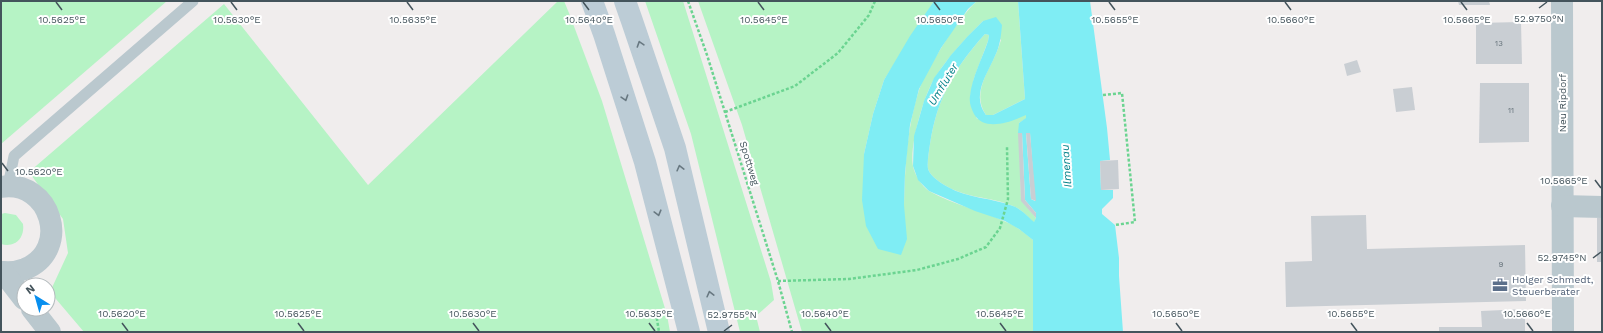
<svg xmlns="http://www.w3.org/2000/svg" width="1603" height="333" font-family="'Work Sans',sans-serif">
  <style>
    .green { fill: #b6f3c5 }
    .water { fill: #7fedf4; fill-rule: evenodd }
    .building { fill: #c9ced3 }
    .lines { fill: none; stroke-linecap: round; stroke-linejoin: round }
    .path { stroke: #6bd491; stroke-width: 2.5; stroke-dasharray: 3 2; stroke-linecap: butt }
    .service { stroke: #bac8ce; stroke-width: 11 }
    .minor { stroke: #bac8ce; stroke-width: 22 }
    .secondary { stroke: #bcccd6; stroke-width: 22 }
    .oneway { stroke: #687881 }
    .ticks { fill: none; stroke: #44545c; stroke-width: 1.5 }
    .labels { text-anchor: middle; stroke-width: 4; stroke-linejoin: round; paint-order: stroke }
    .number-label { font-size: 8px; fill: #65727a }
    .street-label { font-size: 10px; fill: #44545c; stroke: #fff }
    .service-label { font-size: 10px; fill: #4e5e75; stroke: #fff; text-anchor: start }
    .water-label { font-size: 11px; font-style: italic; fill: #04828a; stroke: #fff }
    .ticks-label { font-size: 10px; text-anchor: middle; fill: #44545c; stroke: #fff; stroke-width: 4; stroke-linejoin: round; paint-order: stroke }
  </style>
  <rect width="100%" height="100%" fill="#f0eded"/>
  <!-- green -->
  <g class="green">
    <path d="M1,1H167L1,144Z"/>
    <path d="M558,1H564L569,13L602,101L667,315L670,332H84L50,292L68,253L63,219L29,172L224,4L368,185Z"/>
    <path d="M645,1H683L771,282L774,300L756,316L760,332H740L691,134Z"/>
    <path d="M698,1H934L884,80L873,114L864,154L904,205C905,166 907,127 919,90C925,73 940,50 950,34C959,22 966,11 977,1H1018L1025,99L993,115H986C973,96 985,76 994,58C997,52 999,46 1001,40L983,21C966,38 949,56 936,76C924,93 909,147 913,166C915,176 922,186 929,191C953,205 981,210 1006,222C1016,226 1025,233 1033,240V332H802L742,125Z"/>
    <path d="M985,34L989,35L988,41L974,78L970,98L977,119L1026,114L1027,118L1019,123L1021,200L1036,218L1034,223C1028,217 1021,209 1013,206C992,197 967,198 948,187C941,183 931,177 928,169C927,162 929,151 930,144C937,99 954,68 985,34Z"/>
    <path d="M5,213L16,215L23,224C25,238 15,248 1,244V214Z"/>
  </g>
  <!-- water -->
  <g class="water">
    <path d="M934,1H977L968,9L941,48L919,89L910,125L905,173L904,205L907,239L901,255L878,249L866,226L862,200L864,154L873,114L884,80L910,36Z"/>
    <path d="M1018,1H1090L1107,128L1110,160L1100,161L1101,190H1113V198L1102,209V214L1115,225L1119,258V276L1123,332H1033V240L1019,229L1005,221L975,211L929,191L918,180L913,166L914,136L924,101L934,78L951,55L967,37L983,21L996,17L1002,25C1001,36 1000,46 995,56C987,75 971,95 986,115H993L1025,99ZM985,34L989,35L988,41C982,59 972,77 970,96C969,103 971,108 974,114C984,132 1011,122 1026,115V118L1019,123L1018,133H1022L1025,200L1036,213V218L1034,222C1028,217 1021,209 1013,206C992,198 967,198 948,187C941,183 931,177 928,169C927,162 929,151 930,144C937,99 954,68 985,34ZM1026,133H1030L1035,201L1031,199Z"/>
  </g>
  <!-- building -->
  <g class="building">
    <path d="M1458,1H1489L1490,5H1459Z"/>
    <path d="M1521,22L1522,64H1476V23Z"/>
    <path d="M1357,60L1361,72L1347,76L1344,64Z"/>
    <path d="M1480,83H1529V142L1479,143Z"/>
    <path d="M1412,87L1415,110L1396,112L1393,89Z"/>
    <path d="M1018,133H1022L1025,200L1036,213V218L1021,201Z"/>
    <path d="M1026,133H1030L1036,201L1031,199Z"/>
    <path d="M1118,160L1119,189L1101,190L1100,161Z"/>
    <path d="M1366,215L1367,249L1525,245L1526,301L1286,307L1285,262L1312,261L1311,216Z"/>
    <rect x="1597" y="218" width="5" height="44"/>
    <path d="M1525,309V332H1439V327H1482L1481,311Z"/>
  </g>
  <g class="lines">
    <!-- path -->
    <g class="path">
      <path d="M688,1L707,55L778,281L792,332"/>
      <path d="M1103,95L1122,93L1135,222L1115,225"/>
      <path d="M725,112L795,86L838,53L869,15L875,1"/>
      <path d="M778,281L849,279L917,270L958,259L986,247L1000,228L1008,199L1007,147"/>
      <path d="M656,313L659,332"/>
    </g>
    <!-- service -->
    <path class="service" d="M8,186L14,156L193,1"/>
    <!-- minor -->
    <g class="minor">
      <path d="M1562,1L1563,332"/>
      <path d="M1,187C51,179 72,250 25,269C17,272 9,273 1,272"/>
      <path d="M1562,206L1602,207"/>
      <path d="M3,272L24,299"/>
      <path d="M32,309L50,332"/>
    </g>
    <!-- secondary -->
    <g class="secondary">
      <path d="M592,1L604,34L645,162L689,332"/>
      <path d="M625,1L632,21L675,148L719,332"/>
    </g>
  </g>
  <!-- one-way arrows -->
  <defs><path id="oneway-chevron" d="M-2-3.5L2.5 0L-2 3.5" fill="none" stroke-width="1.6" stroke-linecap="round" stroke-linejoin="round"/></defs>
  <g class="oneway">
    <use href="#oneway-chevron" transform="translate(640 44) rotate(-108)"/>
    <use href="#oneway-chevron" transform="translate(625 98) rotate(72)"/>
    <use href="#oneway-chevron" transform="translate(680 168) rotate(-104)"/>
    <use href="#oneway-chevron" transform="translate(658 213) rotate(75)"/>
    <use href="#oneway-chevron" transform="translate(710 294) rotate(-104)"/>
  </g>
  <!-- ticks -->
  <path class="ticks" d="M56,2L62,10M231,2L237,10M407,2L413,10M583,2L589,10M758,2L764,10M934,2L940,10M1109,2L1115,10M1285,2L1291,10M1461,2L1467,10M1539,8L1547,2M2,163L8,171M1595,180L1601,188M1593,258L1601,252M122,323L128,331M298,323L304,331M473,323L479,331M649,323L655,331M825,323L831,331M1000,323L1006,331M1176,323L1182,331M1351,323L1357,331M1527,323L1533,331M724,331L732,325"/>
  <!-- icons -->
  <defs>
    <g id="office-bare" transform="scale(1.2)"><path d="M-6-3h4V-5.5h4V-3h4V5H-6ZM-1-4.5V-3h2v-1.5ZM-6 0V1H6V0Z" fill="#5c6f8a" stroke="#fff" stroke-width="2.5" paint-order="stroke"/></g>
  </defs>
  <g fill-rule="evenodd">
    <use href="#office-bare" x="1500" y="285"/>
  </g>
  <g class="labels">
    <!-- number labels -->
    <g class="number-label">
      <text x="1499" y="46">13</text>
      <text x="1511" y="113">11</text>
      <text x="1501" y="267">9</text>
    </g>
    <!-- street labels -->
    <g class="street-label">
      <text transform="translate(1562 103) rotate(-90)" y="4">Neu Ripdorf</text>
      <text transform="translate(750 163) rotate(73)" y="4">Spottweg</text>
    </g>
    <!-- service labels -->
    <g class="service-label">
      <text x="1512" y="283">Holger Schmedt,<tspan x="1512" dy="12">Steuerberater</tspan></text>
    </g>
    <!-- water labels -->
    <g class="water-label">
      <text transform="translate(943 84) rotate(-59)" y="4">Umfluter</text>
      <text transform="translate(1066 166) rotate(-94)" y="4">Ilmenau</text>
    </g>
  </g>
  <g class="ticks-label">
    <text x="1539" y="22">52.9750°N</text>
    <text x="62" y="23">10.5625°E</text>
    <text x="237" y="23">10.5630°E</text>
    <text x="413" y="23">10.5635°E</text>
    <text x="589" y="23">10.5640°E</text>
    <text x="764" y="23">10.5645°E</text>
    <text x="940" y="23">10.5650°E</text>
    <text x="1115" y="23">10.5655°E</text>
    <text x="1291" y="23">10.5660°E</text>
    <text x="1467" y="23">10.5665°E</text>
    <text x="39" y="175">10.5620°E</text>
    <text x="1564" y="184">10.5665°E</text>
    <text x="1562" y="261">52.9745°N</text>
    <text x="122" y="317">10.5620°E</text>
    <text x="298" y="317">10.5625°E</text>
    <text x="473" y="317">10.5630°E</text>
    <text x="649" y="317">10.5635°E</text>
    <text x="825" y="317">10.5640°E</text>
    <text x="1000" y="317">10.5645°E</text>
    <text x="1176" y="317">10.5650°E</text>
    <text x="1351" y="317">10.5655°E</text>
    <text x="1527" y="317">10.5660°E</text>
    <text x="732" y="318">52.9755°N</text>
  </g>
  <!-- border -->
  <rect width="1603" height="333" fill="none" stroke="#44545c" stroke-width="4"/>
  <!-- north arrow -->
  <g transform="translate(36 297) rotate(323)"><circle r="19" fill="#ffffff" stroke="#b4bbbe"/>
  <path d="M0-3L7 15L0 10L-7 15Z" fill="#088fef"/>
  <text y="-6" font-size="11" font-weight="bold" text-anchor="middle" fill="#44545c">N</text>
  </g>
</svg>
